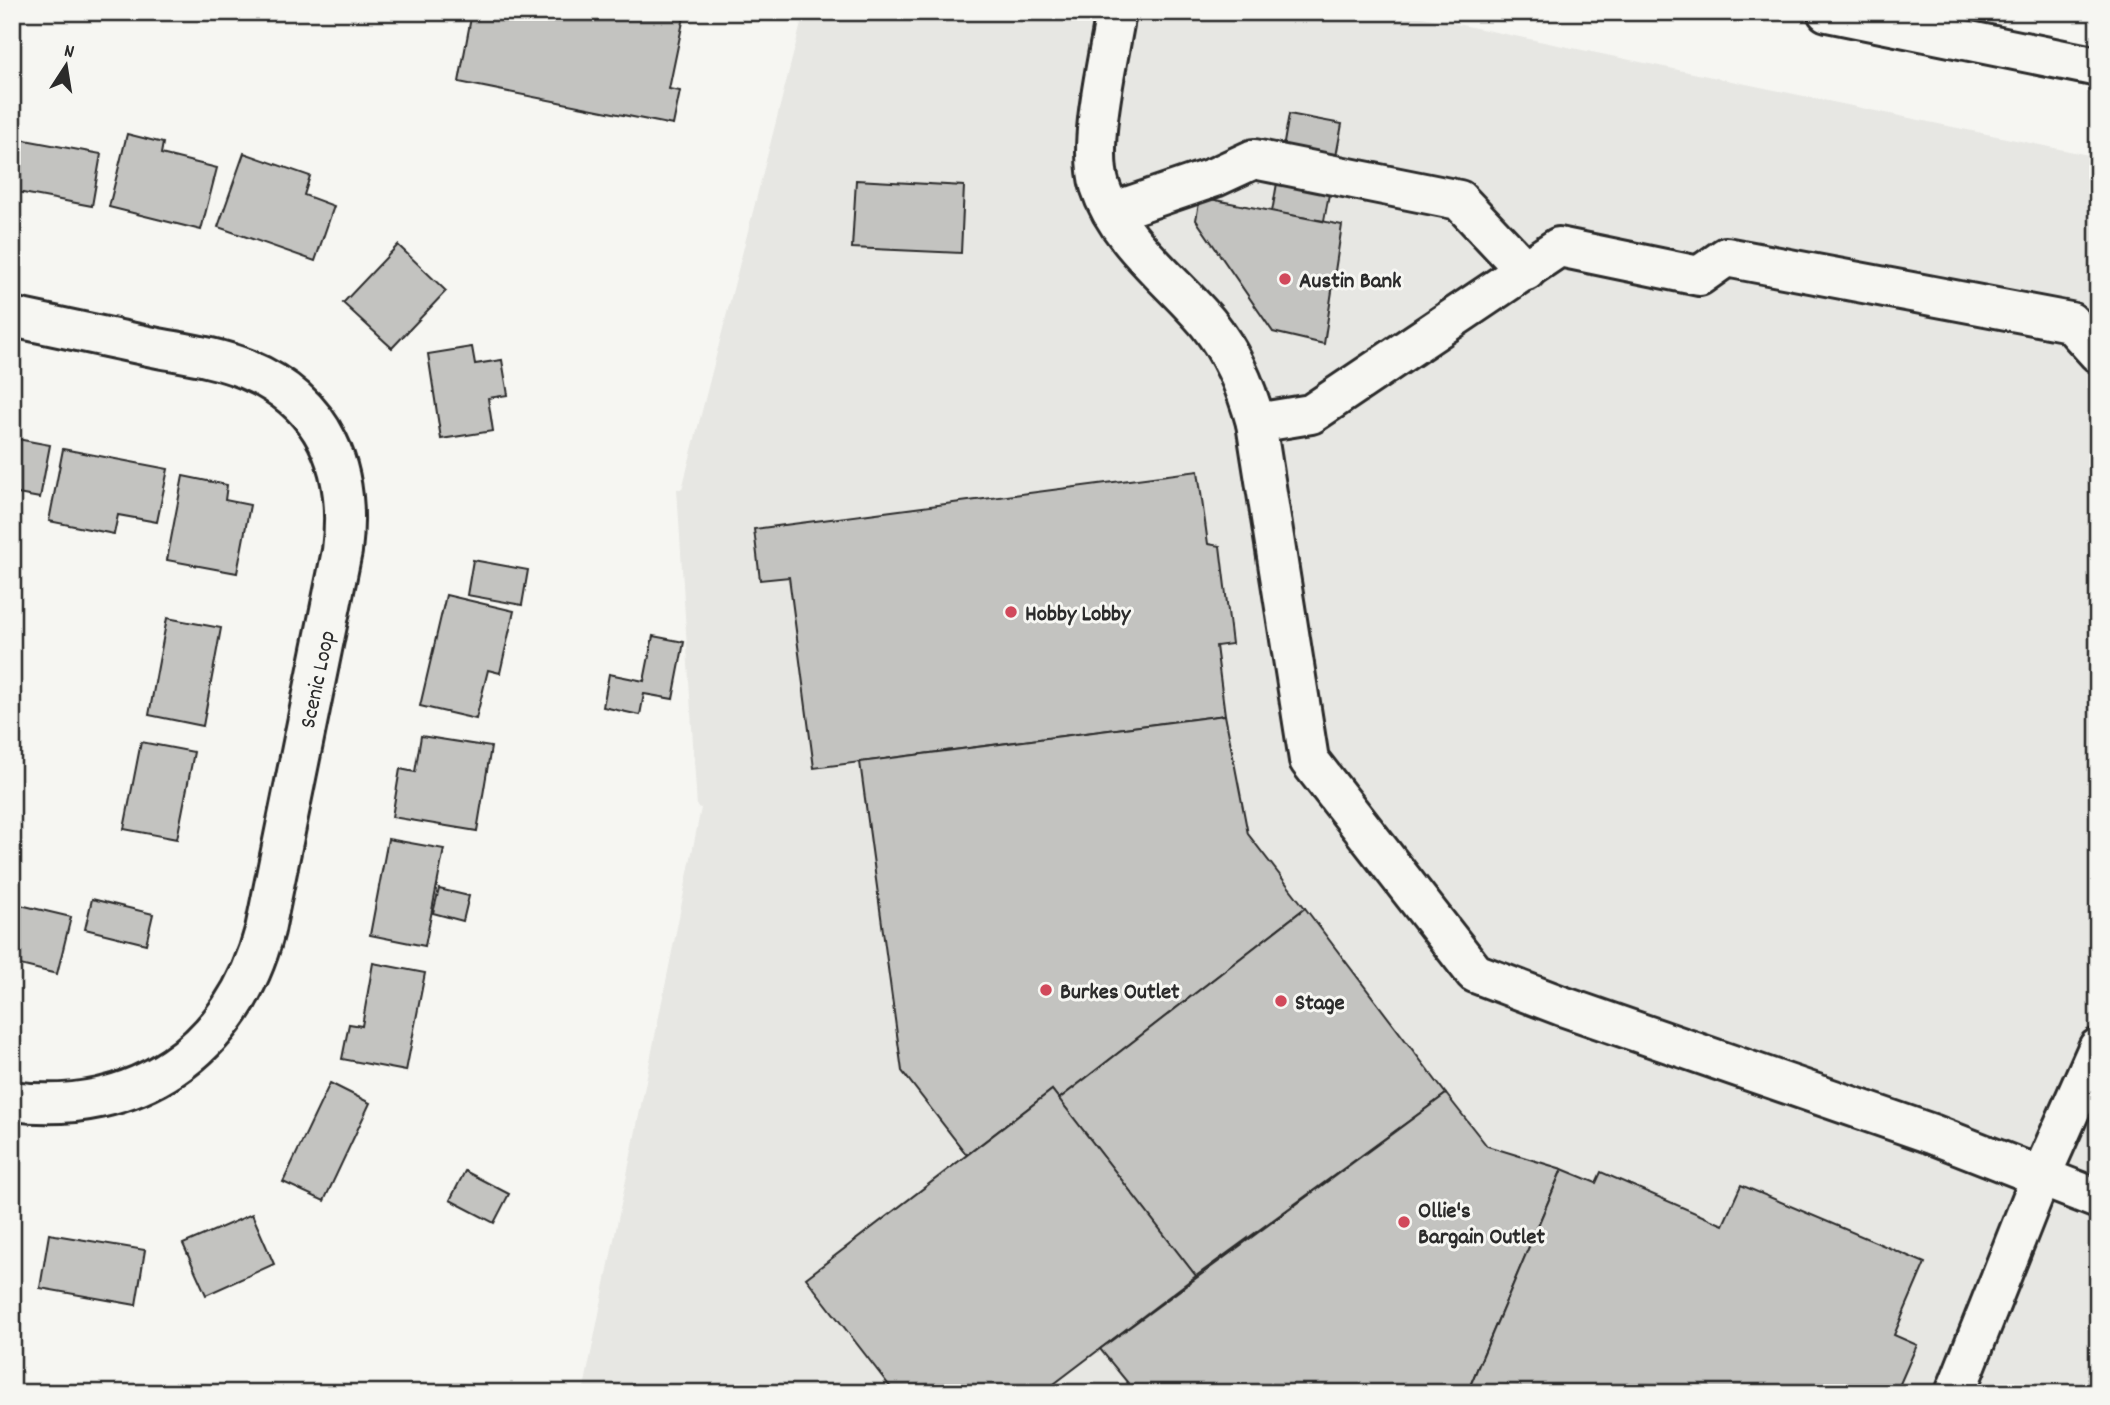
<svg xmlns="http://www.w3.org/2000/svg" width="2110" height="1405" font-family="Dekko,sans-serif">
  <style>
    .built { fill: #e7e7e3 }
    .building { fill: #c3c3c0; stroke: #2b2b2b; stroke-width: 2 }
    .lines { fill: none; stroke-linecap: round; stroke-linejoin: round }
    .minor-casing { stroke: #2b2b2b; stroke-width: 44 }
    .major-casing { stroke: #2b2b2b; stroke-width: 44 }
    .minor { stroke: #f6f6f2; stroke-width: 38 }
    .major { stroke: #f6f6f2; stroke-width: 38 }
    .poi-dot { fill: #d1495b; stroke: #f6f6f2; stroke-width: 2.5 }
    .labels { text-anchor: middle; stroke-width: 6; stroke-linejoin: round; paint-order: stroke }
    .poi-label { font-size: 23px; font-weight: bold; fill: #2b2b2b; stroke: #f6f6f2; text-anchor: start }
    .street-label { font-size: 23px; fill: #2b2b2b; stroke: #f6f6f2 }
  </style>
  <rect width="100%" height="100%" fill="#f6f6f2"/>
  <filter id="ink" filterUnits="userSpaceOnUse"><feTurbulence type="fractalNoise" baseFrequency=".0143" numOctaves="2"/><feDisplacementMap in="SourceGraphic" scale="14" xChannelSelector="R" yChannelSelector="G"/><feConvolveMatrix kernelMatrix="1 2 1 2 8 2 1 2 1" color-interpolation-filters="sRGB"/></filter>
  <g filter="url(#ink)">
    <!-- built -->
    <path class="built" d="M804,12H1399L2098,157V1393H583L701,808L697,807L677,489H682Z"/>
    <!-- building -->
    <g class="building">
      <path d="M472,12H685L669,89L680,91L673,125L459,82Z"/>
      <path d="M1289,114L1342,124L1324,221L1272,212Z"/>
      <path d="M127,134L163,143L161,154L217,168L201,230L109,207Z"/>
      <path d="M14,138L101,154L92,206L12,191Z"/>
      <path d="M244,153L310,176L304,195L334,206L315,261L218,227Z"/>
      <path d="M856,180L964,186L961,253L852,248Z"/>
      <path d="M1200,197L1342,225L1324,344L1273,332L1196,220Z"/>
      <path d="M398,245L446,291L392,348L343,303Z"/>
      <path d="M472,347L475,364L502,360L508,395L488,398L493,431L441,439L428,354Z"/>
      <path d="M12,438L50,445L40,498L12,493Z"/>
      <path d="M63,449L168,469L157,522L118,515L114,534L49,521Z"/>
      <path d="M1198,471L1208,544L1220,546L1232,644L1216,646L1225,715L814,768L789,577L760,580L754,529Z"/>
      <path d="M183,476L227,485L225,500L250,505L237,573L167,560Z"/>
      <path d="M473,560L528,570L522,605L467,595Z"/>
      <path d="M446,595L514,611L500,673L488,670L476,719L420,706Z"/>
      <path d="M167,618L221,628L203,726L149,715Z"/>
      <path d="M653,636L684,642L673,699L644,694L640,715L603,707L609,674L644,681Z"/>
      <path d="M1225,715L1248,834L1305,908L1059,1099L1052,1090L967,1155L902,1071L860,762Z"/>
      <path d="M421,736L491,747L477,831L392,817L400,769L415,772Z"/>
      <path d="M141,742L194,752L177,839L124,829Z"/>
      <path d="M388,839L444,849L425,946L370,935Z"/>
      <path d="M439,889L469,896L463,921L433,913Z"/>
      <path d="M92,899L153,914L146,944L85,929Z"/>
      <path d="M12,903L71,917L57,974L12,963Z"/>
      <path d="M1305,908L1446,1094L1196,1276L1059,1099Z"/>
      <path d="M373,963L425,973L406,1071L342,1059L349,1024L362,1026Z"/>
      <path d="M330,1083L370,1103L324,1201L283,1182Z"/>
      <path d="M1052,1090L1196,1276L1042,1393H895L806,1278Z"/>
      <path d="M1446,1094L1487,1146L1562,1169L1467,1393H1136L1100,1349Z"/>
      <path d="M1562,1169L1596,1183L1601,1172L1723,1225L1741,1185L1925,1263L1894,1335L1917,1345L1896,1393H1467Z"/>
      <path d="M465,1171L509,1194L494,1223L450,1200Z"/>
      <path d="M252,1214L274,1264L206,1295L183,1244Z"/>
      <path d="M49,1234L145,1250L136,1305L40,1288Z"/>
    </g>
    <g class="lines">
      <!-- minor casing -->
      <g class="minor-casing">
        <g id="minor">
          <path d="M1116,12C1109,58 1087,143 1100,186C1117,240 1173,281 1208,323C1232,353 1246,386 1256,423L1309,760L1475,973L1562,1006L1932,1134L2098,1199"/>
          <path d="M1112,212L1215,177L1254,159L1459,200L1526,271"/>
          <path d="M12,317C59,327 106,337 153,347C184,353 217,357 246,369C326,402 352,470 342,551L265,930C234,1050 136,1117 12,1101"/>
          <path d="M1256,423L1311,414L1559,247L1699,276L1726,257L2070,322L2098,353"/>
          <path d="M1955,1393L2041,1176L2098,1048"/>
        </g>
      </g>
      <!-- major casing -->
      <g class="major-casing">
        <path id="major" d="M1827,12L2098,67"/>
      </g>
      <!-- minor -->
      <use href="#minor" class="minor"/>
      <!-- major -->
      <use href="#major" class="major"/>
    </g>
  </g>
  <!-- markers -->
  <g class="poi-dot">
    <circle cx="1285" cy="279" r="7"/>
    <circle cx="1011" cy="612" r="7"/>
    <circle cx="1046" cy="990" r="7"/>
    <circle cx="1281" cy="1001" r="7"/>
    <circle cx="1404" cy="1222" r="7"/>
  </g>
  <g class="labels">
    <!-- poi labels -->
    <g class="poi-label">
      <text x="1299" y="287">Austin Bank</text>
      <text x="1025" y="620">Hobby Lobby</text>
      <text x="1060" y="998">Burkes Outlet</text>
      <text x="1295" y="1009">Stage</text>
      <text x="1418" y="1217">Ollie's<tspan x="1418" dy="26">Bargain Outlet</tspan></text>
    </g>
    <!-- street labels -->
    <g class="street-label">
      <text transform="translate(316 679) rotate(-78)" y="8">Scenic Loop</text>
    </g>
  </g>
  <!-- margin -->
  <rect width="2110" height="1405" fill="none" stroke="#f6f6f2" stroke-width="42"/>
  <rect x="21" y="21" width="2068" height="1363" fill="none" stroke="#2b2b2b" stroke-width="2.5" filter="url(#ink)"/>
  <!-- north arrow -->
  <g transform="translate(66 66) rotate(12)" stroke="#f6f6f2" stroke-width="5" paint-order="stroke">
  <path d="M0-5L12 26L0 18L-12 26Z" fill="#2b2b2b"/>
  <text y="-10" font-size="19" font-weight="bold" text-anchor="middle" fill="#2b2b2b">N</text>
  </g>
</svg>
